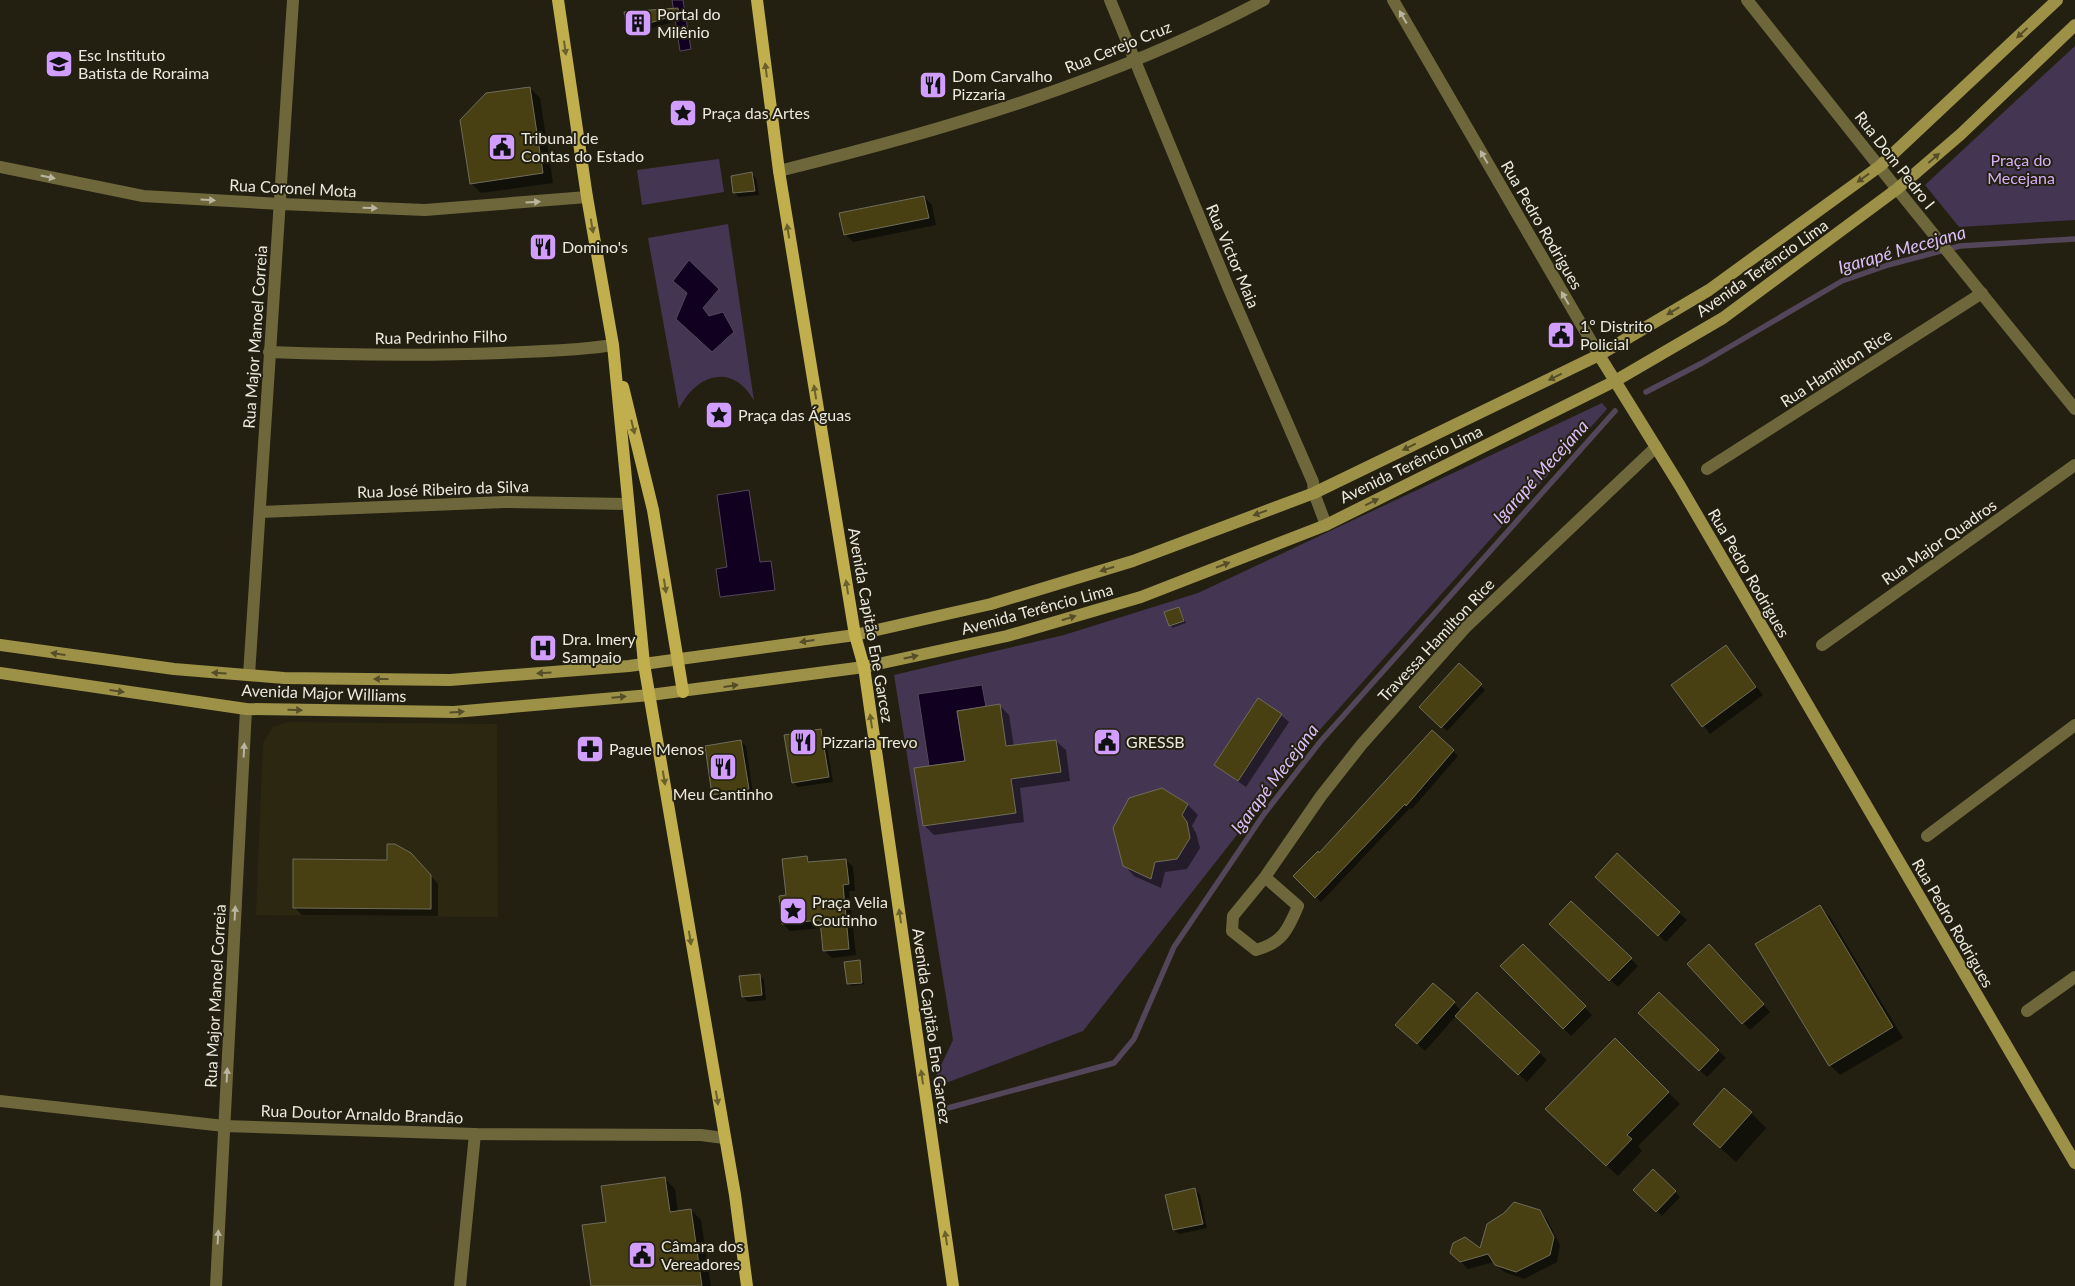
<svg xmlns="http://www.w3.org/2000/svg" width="2075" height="1286" font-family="Lato,sans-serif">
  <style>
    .built { fill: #2b2711 }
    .green { fill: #443552; fill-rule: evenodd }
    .water { fill: #120021; stroke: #53465a }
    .shadow { fill: #0007 }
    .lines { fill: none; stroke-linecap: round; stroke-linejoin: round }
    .stream { stroke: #53465a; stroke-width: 5.5 }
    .building { fill: #484013; stroke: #6f6c5a }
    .minor { stroke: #6f673c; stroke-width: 12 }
    .tertiary { stroke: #6f673c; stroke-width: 12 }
    .secondary { stroke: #9d9047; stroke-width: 12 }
    .primary { stroke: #c1af4e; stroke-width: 12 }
    .oneway { fill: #b9b59e }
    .oneway2 { fill: #544d27 }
    .oneway3 { fill: #6a602c }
    .labels { text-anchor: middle; stroke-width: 4; stroke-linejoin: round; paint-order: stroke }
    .poi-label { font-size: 16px; fill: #ebe9df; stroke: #232011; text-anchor: start }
    .street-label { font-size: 16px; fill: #ebe9df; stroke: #232011 }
    .park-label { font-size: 16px; fill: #d6aff9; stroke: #232011 }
    .water-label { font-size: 18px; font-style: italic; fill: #ddbefa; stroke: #232011 }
  </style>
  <rect width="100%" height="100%" fill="#232011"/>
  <!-- built -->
  <path class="built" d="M288,722L497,724L498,917L256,915L263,743L273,727Z"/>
  <!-- green -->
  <g class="green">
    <path d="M2075,46V220L1959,227L1925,185Z"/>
    <path d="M719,159L724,192L642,205L637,170Z"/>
    <path d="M728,224L754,401C733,362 696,374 679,409L648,238ZM719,288L703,308L709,316L687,293Z"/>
    <path d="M1602,403L1607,409L1317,733L1083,1031L938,1086L936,1076L953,1040L894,675L1064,635L1198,593Z"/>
  </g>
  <!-- water -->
  <g class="water">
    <path d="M672,0H683L691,49L680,51Z"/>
    <path d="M689,260L719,289L703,308L709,316L723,312L734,332L712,352L676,319L687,293L673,281Z"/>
    <path d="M749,490L760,562L771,561L775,590L720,597L716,569L727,567L717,495Z"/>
    <path d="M982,685L986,707L957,711L965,761L929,766L918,694Z"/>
  </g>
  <!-- shadow -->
  <g class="shadow">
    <path d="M677,10L683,19L633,34L628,29Z"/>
    <path d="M530,88L540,98L553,183L481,193L471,183Z"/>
    <path d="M751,173L756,178L759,195L739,197L734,192Z"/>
    <path d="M924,197L932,205L936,225L853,242L845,234Z"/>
    <path d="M1179,608L1186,623L1172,628L1166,613Z"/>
    <path d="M1726,647L1763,695L1710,734L1673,686Z"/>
    <path d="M1459,665L1485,690L1447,731L1420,707Z"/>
    <path d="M1000,706L1009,715L1014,747L1056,741L1066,750L1070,781L1020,788L1024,822L934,835L924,825Z"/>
    <path d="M1281,715L1289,722L1246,787L1215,765Z"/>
    <path d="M821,730L825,735L833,782L798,787L793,782Z"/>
    <path d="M1432,732L1458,756L1412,809L1410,808L1321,902L1295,876L1319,855Z"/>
    <path d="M741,742L746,746L753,794L718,799L714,794Z"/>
    <path d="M1162,790L1188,805L1198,815L1192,826L1196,833L1200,848L1187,869L1165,872L1161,888L1134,876L1124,865Z"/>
    <path d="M806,858L812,863L846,860L853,867L855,891H849L856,955L832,958L824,950L822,928L790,931L783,924L787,896Z"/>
    <path d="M419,862L438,884V916L302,915L294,907Z"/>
    <path d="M1604,885L1679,913L1687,920L1666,942Z"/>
    <path d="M1571,902L1638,966L1618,987L1551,924Z"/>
    <path d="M1819,907L1830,917L1903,1038L1840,1075L1830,1065Z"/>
    <path d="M1523,945L1592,1015L1571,1036L1502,966Z"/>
    <path d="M1716,953L1770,1012L1750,1030L1743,1023Z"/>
    <path d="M859,961L864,984L851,986L849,984Z"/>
    <path d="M759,975L764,980L766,1000L748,1002L743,997L741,977Z"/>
    <path d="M1659,993L1726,1058L1707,1077L1640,1013Z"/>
    <path d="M1477,994L1547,1060L1527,1082L1457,1015L1425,1051L1405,1032L1454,1003L1461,1011Z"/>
    <path d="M1615,1040L1680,1104L1638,1146L1642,1151L1618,1176L1558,1120Z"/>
    <path d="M1751,1113L1766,1128L1736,1162L1694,1124Z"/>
    <path d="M1653,1171L1680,1197L1662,1216L1635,1190Z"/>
    <path d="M665,1179L675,1189L678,1212L691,1210L701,1220L711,1286H592L608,1223Z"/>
    <path d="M1195,1190L1200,1194L1207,1228L1179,1234L1174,1230Z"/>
    <path d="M1540,1212L1547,1219L1560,1245L1557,1262L1524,1279L1504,1272L1494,1262L1468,1269L1452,1253L1481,1250Z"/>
  </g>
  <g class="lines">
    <!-- stream -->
    <g class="stream">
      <path d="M1646,392L1702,363L1842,281L1888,265L1960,246L2075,239"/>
      <path d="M948,1108L1114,1063L1134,1039L1174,947L1264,814L1320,742L1615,411"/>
    </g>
  </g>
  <!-- building -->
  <g class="building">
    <path d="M678,8L679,14L627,30L624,12Z"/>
    <path d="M530,87L543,173L470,184L460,120L486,93Z"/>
    <path d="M752,172L755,191L733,193L731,176Z"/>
    <path d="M924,196L929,218L844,235L839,213Z"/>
    <path d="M1179,607L1184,621L1169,626L1164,612Z"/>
    <path d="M1726,645L1756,687L1702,727L1671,685Z"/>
    <path d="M1459,663L1482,684L1441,728L1419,707Z"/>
    <path d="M1258,698L1282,714L1238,781L1214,765Z"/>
    <path d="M1000,704L1006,746L1056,740L1061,772L1011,779L1016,813L923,826L914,768L965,761L957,711Z"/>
    <path d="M821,729L829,777L792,783L784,735Z"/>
    <path d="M1432,730L1454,750L1406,806L1405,804L1315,898L1293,876L1318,851L1319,853Z"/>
    <path d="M741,740L749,789L712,795L705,746Z"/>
    <path d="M1162,788L1188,804L1182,815L1187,822L1190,838L1177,859L1155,862L1151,879L1123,866L1113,828L1129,798Z"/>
    <path d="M387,844H395L411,853L431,875V909L293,908V859L387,860Z"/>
    <path d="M1617,853L1680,912L1658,936L1595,877Z"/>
    <path d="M807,856L808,862L846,859L849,884L843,885L849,949L823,951L820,920L782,924L779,896L786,895L782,859Z"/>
    <path d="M1571,901L1632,958L1609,981L1549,924Z"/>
    <path d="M1820,905L1893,1027L1829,1066L1755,944Z"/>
    <path d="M1523,944L1586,1006L1563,1029L1500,966Z"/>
    <path d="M1709,944L1764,1004L1742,1024L1687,964Z"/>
    <path d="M860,960L862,983L847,984L844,962Z"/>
    <path d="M760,974L762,995L742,997L739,976Z"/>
    <path d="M1433,983L1455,1002L1417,1044L1395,1025Z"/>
    <path d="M1477,992L1540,1052L1518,1075L1455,1016Z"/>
    <path d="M1659,992L1719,1050L1699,1071L1638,1013Z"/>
    <path d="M1615,1038L1669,1092L1627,1135L1632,1139L1606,1166L1545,1109Z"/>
    <path d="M1724,1088L1752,1112L1720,1148L1693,1124Z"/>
    <path d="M1653,1169L1676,1191L1656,1212L1633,1190Z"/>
    <path d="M665,1177L670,1212L691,1209L702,1286H591L582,1225L606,1222L601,1186Z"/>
    <path d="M1195,1188L1203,1224L1173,1230L1165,1195Z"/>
    <path d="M1514,1202L1540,1210L1554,1237L1550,1255L1516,1272L1495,1265L1488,1254L1460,1262L1450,1253L1453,1243L1465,1237L1480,1248L1487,1224L1504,1213Z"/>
  </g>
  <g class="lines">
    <!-- minor -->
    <g class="minor">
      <path d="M1110,0L1229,289L1313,482L1314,493L1326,525"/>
      <path d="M1897,189L2075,409"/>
      <path d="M269,352C347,355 425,356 502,353C539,351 576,351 613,345"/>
      <path d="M1707,469L1982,293"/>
      <path d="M260,512L505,502L627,504"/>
      <path d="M1822,645L2075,465"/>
      <path d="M1927,836L2075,725"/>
      <path d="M1265,877L1298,906C1288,930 1282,943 1256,950L1232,931L1233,916L1265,877L1321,796L1362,744L1465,628L1656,447"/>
      <path d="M2027,1011L2075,977"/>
      <path d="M0,1101L224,1126L475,1134L701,1135L724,1138"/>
      <path d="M460,1286L475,1134"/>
    </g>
    <!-- tertiary -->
    <g class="tertiary">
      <path d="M1393,0L1599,355"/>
      <path d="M1747,0L1897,189"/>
      <path d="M0,167L143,196L281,204L425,210L587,197"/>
      <path d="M779,171C945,130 1112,81 1264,0"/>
      <path d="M249,675L293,0"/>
      <path d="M216,1286L246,709"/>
    </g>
    <!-- secondary -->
    <g class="secondary">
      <path d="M1599,355L1680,486L2075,1163"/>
      <path d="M0,645L174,669L284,678L450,680L629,666L855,635L991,604L1133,561L1314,493L1599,355L1709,290L1880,166L2057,0"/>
      <path d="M0,673L246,709L454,712L650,695L864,667L1007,636L1141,597L1326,525L1615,381L1723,318L1897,189L1961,134L2075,25"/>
    </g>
    <!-- primary -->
    <g class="primary">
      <path d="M558,0L587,197L613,345L644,664L735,1195L747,1286"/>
      <path d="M757,0L779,171L855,635L864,667L953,1286"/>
      <path d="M623,387L653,510L683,692"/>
    </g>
  </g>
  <!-- one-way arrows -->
  <defs><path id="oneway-solid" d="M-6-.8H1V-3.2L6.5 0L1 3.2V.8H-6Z" transform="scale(1.25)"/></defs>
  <g class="oneway">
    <use href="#oneway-solid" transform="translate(1403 17) rotate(-120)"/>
    <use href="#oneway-solid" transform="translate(1484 157) rotate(-120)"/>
    <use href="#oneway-solid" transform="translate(48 177) rotate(12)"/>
    <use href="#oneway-solid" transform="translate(208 200) rotate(3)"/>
    <use href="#oneway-solid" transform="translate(533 202) rotate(-4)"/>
    <use href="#oneway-solid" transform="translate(370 208) rotate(2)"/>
    <use href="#oneway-solid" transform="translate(1565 298) rotate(-120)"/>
    <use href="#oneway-solid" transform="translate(244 750) rotate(-87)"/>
    <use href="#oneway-solid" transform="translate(235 913) rotate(-87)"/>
    <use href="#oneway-solid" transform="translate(227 1075) rotate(-87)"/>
    <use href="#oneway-solid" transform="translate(218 1237) rotate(-87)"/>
  </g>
  <g class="oneway2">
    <use href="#oneway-solid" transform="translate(2022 33) rotate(137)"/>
    <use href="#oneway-solid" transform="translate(1934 158) rotate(-41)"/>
    <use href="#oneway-solid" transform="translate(1863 178) rotate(144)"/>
    <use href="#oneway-solid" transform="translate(1673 311) rotate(149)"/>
    <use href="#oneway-solid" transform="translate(1555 377) rotate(154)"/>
    <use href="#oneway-solid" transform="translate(1409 447) rotate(154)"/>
    <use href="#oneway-solid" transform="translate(1372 502) rotate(-26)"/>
    <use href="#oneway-solid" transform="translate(1260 513) rotate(160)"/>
    <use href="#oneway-solid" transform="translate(1223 565) rotate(-21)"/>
    <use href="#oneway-solid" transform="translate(1107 569) rotate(163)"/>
    <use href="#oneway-solid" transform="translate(1069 618) rotate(-17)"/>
    <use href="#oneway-solid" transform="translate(807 641) rotate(172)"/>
    <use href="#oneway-solid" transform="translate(58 654) rotate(-172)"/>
    <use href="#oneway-solid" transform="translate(911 657) rotate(-12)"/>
    <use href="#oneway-solid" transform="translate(219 673) rotate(-176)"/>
    <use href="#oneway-solid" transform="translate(544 673) rotate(176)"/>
    <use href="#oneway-solid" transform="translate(381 679) rotate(-180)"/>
    <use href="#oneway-solid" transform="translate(731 686) rotate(-8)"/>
    <use href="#oneway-solid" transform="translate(117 691) rotate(8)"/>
    <use href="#oneway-solid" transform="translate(619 697) rotate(-5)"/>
    <use href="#oneway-solid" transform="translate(295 710) rotate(1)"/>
    <use href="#oneway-solid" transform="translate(457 712) rotate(-4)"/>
  </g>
  <g class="oneway3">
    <use href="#oneway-solid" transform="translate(565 48) rotate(82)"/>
    <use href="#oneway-solid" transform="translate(766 70) rotate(-97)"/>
    <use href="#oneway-solid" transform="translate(592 226) rotate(80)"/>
    <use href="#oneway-solid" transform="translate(788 231) rotate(-99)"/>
    <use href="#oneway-solid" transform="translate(815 392) rotate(-99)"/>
    <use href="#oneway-solid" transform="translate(633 427) rotate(76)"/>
    <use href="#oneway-solid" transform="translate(665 586) rotate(81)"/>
    <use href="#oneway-solid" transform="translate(847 587) rotate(-99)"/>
    <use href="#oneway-solid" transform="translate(871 721) rotate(-98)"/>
    <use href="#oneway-solid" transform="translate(664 778) rotate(81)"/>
    <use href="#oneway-solid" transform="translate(900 916) rotate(-98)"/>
    <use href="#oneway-solid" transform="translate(690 938) rotate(81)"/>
    <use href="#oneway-solid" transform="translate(922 1077) rotate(-98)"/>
    <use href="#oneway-solid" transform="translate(717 1098) rotate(81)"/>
    <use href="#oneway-solid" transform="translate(946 1238) rotate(-99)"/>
  </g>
  <!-- icons -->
  <defs>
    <g id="building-square" transform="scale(1.4375)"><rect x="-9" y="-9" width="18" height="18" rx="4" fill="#d19dfe" stroke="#232011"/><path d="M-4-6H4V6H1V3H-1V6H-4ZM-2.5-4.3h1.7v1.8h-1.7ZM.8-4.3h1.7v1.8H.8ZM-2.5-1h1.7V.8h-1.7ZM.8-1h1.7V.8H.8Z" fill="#111"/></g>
    <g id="school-square" transform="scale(1.4375)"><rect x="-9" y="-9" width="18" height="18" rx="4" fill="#d19dfe" stroke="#232011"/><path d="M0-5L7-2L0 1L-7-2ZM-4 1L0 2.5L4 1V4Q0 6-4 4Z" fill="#111"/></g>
    <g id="restaurant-square" transform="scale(1.4375)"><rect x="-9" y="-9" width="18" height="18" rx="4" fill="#d19dfe" stroke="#232011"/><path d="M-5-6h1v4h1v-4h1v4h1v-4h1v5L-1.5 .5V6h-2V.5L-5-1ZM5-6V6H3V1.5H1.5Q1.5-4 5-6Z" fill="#111"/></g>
    <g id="sight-square" transform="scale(1.4375)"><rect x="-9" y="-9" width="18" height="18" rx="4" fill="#d19dfe" stroke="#232011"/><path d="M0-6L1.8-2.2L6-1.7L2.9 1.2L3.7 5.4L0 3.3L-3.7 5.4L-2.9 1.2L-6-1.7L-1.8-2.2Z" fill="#111"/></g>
    <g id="civic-square" transform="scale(1.4375)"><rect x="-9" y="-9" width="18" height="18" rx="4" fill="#d19dfe" stroke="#232011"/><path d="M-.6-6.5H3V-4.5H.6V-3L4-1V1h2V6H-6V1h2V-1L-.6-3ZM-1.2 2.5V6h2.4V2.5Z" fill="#111"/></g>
    <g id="hospital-square" transform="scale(1.4375)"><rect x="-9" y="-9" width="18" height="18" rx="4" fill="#d19dfe" stroke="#232011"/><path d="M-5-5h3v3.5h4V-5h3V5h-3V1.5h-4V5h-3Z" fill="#111"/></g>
    <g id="pharmacy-square" transform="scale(1.4375)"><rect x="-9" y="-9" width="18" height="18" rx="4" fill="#d19dfe" stroke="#232011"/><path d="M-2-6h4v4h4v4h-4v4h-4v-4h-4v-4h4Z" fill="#111"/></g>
  </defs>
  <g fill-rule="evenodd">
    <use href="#building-square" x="638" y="23"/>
    <use href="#school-square" x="59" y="64"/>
    <use href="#restaurant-square" x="933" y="85"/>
    <use href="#sight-square" x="683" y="113"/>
    <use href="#civic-square" x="502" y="147"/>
    <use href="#restaurant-square" x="543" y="247"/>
    <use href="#civic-square" x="1561" y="335"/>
    <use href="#sight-square" x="719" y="415"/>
    <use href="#hospital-square" x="543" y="648"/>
    <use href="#restaurant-square" x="803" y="742"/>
    <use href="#civic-square" x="1107" y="742"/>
    <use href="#pharmacy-square" x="590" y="749"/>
    <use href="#restaurant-square" x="723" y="767"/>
    <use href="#sight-square" x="793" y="911"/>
    <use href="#civic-square" x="642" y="1255"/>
  </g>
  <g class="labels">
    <!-- poi labels -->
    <g class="poi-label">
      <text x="657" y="20">Portal do<tspan x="657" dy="18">Milênio</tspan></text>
      <text x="78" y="61">Esc Instituto<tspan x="78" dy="18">Batista de Roraima</tspan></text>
      <text x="952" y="82">Dom Carvalho<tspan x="952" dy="18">Pizzaria</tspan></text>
      <text x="702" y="119">Praça das Artes</text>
      <text x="521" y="144">Tribunal de<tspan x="521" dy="18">Contas do Estado</tspan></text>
      <text x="562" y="253">Domino's</text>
      <text x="1580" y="332">1º Distrito<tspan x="1580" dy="18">Policial</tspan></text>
      <text x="738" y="421">Praça das Águas</text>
      <text x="562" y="645">Dra. Imery<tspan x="562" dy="18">Sampaio</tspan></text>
      <text x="822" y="748">Pizzaria Trevo</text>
      <text x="1126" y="748">GRESSB</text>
      <text x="609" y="755">Pague Menos</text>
      <text x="723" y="800" text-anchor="middle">Meu Cantinho</text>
      <text x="812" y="908">Praça Velia<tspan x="812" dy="18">Coutinho</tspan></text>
      <text x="661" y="1252">Câmara dos<tspan x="661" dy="18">Vereadores</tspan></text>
    </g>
    <!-- street labels -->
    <g class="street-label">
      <text transform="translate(1118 47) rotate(-22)" y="6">Rua Cerejo Cruz</text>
      <text transform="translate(1895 160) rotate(52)" y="6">Rua Dom Pedro I</text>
      <text transform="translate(293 188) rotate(3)" y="6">Rua Coronel Mota</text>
      <text transform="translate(1542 225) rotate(60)" y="6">Rua Pedro Rodrigues</text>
      <text transform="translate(1233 256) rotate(67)" y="6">Rua Victor Maia</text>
      <text transform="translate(1762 268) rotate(-35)" y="6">Avenida Terêncio Lima</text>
      <text transform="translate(255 337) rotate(-86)" y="6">Rua Major Manoel Correia</text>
      <text transform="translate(441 337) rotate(-1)" y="6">Rua Pedrinho Filho</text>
      <text transform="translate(1836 368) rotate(-33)" y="6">Rua Hamilton Rice</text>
      <text transform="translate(1411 464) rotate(-26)" y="6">Avenida Terêncio Lima</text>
      <text transform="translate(443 489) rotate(-2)" y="6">Rua José Ribeiro da Silva</text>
      <text transform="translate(1939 542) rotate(-35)" y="6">Rua Major Quadros</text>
      <text transform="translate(1749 573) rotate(60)" y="6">Rua Pedro Rodrigues</text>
      <text transform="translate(1037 609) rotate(-15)" y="6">Avenida Terêncio Lima</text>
      <text transform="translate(871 625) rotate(80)" y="6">Avenida Capitão Ene Garcez</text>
      <text transform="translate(1436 640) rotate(-47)" y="6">Travessa Hamilton Rice</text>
      <text transform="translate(324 693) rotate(2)" y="6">Avenida Major Williams</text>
      <text transform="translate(1953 923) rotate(60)" y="6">Rua Pedro Rodrigues</text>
      <text transform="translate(215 996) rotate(-87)" y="6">Rua Major Manoel Correia</text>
      <text transform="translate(932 1026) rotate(82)" y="6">Avenida Capitão Ene Garcez</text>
      <text transform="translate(362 1114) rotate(2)" y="6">Rua Doutor Arnaldo Brandão</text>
    </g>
    <!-- park labels -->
    <g class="park-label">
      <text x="2021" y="166">Praça do<tspan x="2021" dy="18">Mecejana</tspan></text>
    </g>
    <!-- water labels -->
    <g class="water-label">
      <text transform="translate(1902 250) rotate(-16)" y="6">Igarapé Mecejana</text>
      <text transform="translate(1541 472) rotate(-48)" y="6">Igarapé Mecejana</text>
      <text transform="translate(1275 779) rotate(-53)" y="6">Igarapé Mecejana</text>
    </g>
  </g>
</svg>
